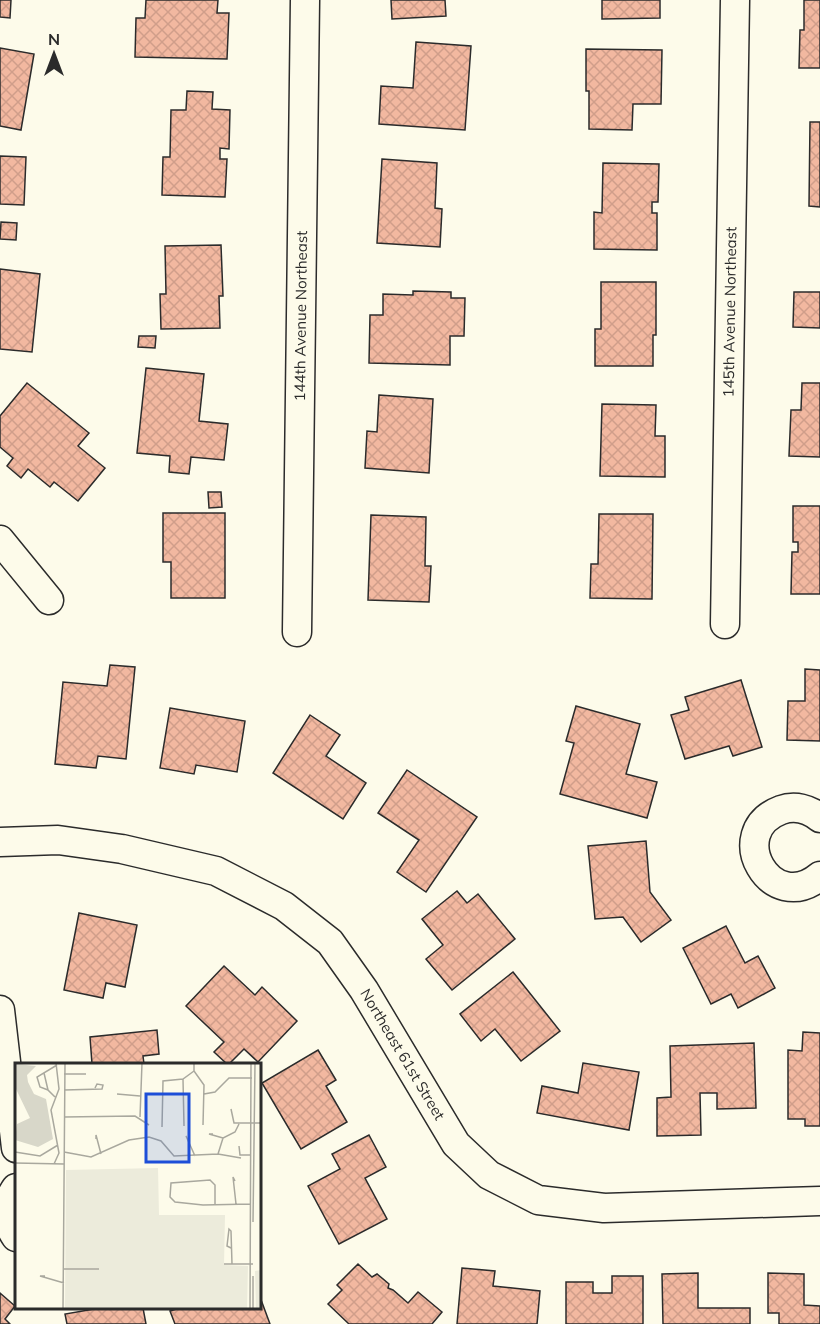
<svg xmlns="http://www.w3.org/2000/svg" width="820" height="1324" font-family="Mulish,sans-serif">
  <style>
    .building { fill: url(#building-cross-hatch); stroke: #2b2b2b; stroke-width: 1.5 }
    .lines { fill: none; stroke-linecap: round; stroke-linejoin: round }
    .minor-casing { stroke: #2b2b2b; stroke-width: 31 }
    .minor { stroke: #fdfbea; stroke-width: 28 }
    .labels { text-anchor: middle; stroke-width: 4.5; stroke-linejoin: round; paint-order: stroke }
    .street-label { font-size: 15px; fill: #2b2b2b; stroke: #fdfbea }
    .inset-road { fill: none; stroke: #a9a89e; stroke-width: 1.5 }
    .view { fill: #1d4ed8; fill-opacity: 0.15; stroke: #1d4ed8; stroke-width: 3 }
    .inset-edge { fill: none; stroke: #2b2b2b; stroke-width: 3 }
  </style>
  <defs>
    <pattern id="building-cross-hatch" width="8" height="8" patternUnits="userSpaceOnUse" patternTransform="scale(1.5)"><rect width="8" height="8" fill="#f2b8a0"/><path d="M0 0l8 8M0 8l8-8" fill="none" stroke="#d09e8a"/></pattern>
  </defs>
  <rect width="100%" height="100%" fill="#fdfbea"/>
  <!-- building -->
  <g class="building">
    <path d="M0,0H11L10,18L0,17Z"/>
    <path d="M146,0H218L217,13H229L227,59L135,57L136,18H145Z"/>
    <path d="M391,0H445L446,16L392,19Z"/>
    <path d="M602,0H660V18L602,19Z"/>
    <path d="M804,0H820V68H799L800,30H804Z"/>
    <path d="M416,42L471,46L465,130L379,124L381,86L413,88Z"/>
    <path d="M0,48L34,54L21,130L0,126Z"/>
    <path d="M586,49L662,50L661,104H633L632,130L589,129V91H586Z"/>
    <path d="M187,91L213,92L212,109L230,110L229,149L220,148V159H227L225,197L162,195L163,157H170L171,110H186Z"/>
    <path d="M810,122H820V207L809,206Z"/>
    <path d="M0,156L26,157L24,205L0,204Z"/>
    <path d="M382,159L437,163L435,208L442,209L440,247L377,243Z"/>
    <path d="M603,163L659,164L658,202H652V213H657V250L594,249V212L602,213Z"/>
    <path d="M1,222L17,223L16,240L0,239Z"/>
    <path d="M221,245L223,296H219L220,328L161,329L160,294H166L165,246Z"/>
    <path d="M0,269L40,274L32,352L0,349Z"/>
    <path d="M601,282H656V335H653V366H595V329H601Z"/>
    <path d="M413,291L451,292V298H465L464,336H450V365L369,363L370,315H383V294L413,295Z"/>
    <path d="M794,292H820V328L793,327Z"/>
    <path d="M139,336H156L155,348L138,347Z"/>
    <path d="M146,368L204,374L199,421L228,424L224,460L191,457L189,474L169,472L170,456L137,453Z"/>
    <path d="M27,383L89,433L78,446L105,468L78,501L54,482L50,487L28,469L21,478L7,466L13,458L0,447V416Z"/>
    <path d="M802,383H820V457L789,456L791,410H801Z"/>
    <path d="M379,395L433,399L429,473L365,468L367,431L377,432Z"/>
    <path d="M602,404L656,405L655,436H665V477L600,476Z"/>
    <path d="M208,492H221L222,507L209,508Z"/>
    <path d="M793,506H820V594H791L792,552H798V542H793Z"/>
    <path d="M163,513H225V598H171V562H163Z"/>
    <path d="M599,514H653L652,599L590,598L591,564H598Z"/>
    <path d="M371,515L426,517L425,566H431L429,602L368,600Z"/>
    <path d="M110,665L135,667L126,759L98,756L96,768L55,764L63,682L107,686Z"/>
    <path d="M805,669L820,670V741L787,740L788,701H805Z"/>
    <path d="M741,680L762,747L733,756L729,746L685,759L671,715L689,710L685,697Z"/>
    <path d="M576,706L640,724L626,774L657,782L647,818L560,794L574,743L566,741Z"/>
    <path d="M170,708L245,721L237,772L196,765L194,774L160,768Z"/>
    <path d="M310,715L340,735L326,756L366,783L343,819L273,773Z"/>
    <path d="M407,770L477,817L426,892L397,872L419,840L378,813Z"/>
    <path d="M646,841L650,892L671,920L641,942L623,917L595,919L588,846Z"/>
    <path d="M457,891L467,903L478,894L515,939L452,990L426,959L443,945L422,919Z"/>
    <path d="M79,913L137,925L125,987L106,983L103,998L64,990Z"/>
    <path d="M726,926L745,963L758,956L775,988L738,1008L731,994L711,1004L683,948Z"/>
    <path d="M224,966L255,995L262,987L297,1021L258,1062L244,1049L229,1064H227L214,1052L224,1042L186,1006Z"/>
    <path d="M513,972L560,1031L521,1061L495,1029L481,1041L460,1014Z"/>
    <path d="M157,1030L159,1054L143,1056L144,1064H92L90,1037Z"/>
    <path d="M803,1032L820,1033V1126H805V1119H788V1050L802,1051Z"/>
    <path d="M754,1043L756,1108L717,1109V1093H700L701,1135L657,1136V1098L671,1097L670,1046Z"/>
    <path d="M318,1050L336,1080L326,1086L347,1122L301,1149L262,1083Z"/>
    <path d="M583,1063L639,1072L629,1130L537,1113L542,1086L578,1093Z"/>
    <path d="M369,1135L386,1167L365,1178L387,1219L339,1244L308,1186L340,1169L332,1154Z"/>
    <path d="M358,1264L372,1277L377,1274L389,1284L388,1288L393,1290L408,1303L418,1292L442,1312L432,1324H349L328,1304L342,1290L337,1285Z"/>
    <path d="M462,1268L495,1271L493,1286L540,1291L537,1324H457Z"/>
    <path d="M698,1273V1308H750V1324H663L662,1274Z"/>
    <path d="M768,1273L804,1274V1305L820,1306V1324H779V1313H768Z"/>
    <path d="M612,1276H643V1324H566V1282H593V1293H612Z"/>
    <path d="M0,1293L15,1306L5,1319L10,1324H0Z"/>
    <path d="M260,1297L270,1324H175L170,1311L180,1308H260Z"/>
    <path d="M100,1308H143L146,1324H67L65,1314Z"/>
  </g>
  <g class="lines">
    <!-- minor casing -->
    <g class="minor-casing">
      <g id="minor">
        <path d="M0,540L49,600"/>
        <path id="s1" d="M725,624L735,0"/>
        <path id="s2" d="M297,632L305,0"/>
        <path d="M820,818C809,809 795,805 781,810C723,832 771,917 820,876"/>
        <path id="s3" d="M0,842L58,840L122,849L216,871L284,906L330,942L364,990L456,1144L489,1175L538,1200L604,1208L820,1201"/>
        <path d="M0,1010L16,1148"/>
        <path d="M16,1188C5,1203 5,1221 16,1237"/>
      </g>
    </g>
    <!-- minor -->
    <use href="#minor" class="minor"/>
  </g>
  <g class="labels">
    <!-- street labels -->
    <g class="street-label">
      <text dy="5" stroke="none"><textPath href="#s1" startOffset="312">145th Avenue Northeast</textPath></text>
      <text dy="5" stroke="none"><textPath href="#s2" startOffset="316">144th Avenue Northeast</textPath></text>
      <text dy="5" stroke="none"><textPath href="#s3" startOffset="488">Northeast 61st Street</textPath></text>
    </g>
  </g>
  <!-- overview -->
  <g transform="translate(15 1063)">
    <rect width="246" height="246" fill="#fdfbea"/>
    <path d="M143,105L144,152H210L209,202L233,203L232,246H50L51,107Z" fill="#ecebdb"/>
    <path d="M246,207V246H241L240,208Z" fill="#ecebdb"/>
    <path d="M0,1L21,3L12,12L13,19L19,31L31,36L38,76L23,84L0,77L2,61L15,55L1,26Z" fill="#d8d7c9"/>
    <path class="inset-road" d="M179,0V8L189,22L188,62M29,10L33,27L40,34M49,11H71M168,16L169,63M33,27L25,24L22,14L42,2M49,27L87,26L88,22L82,21L80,25M102,31L125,33M189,31L200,29L214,15H237M216,46L219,60H246M49,54L120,53L134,62M125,54L127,0M147,64L148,18L168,16L179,8M198,71H194L208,75M81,76V72L86,91M173,77L171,73L180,93M224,83L225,92H235M0,89L25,93L43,82M49,89L76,94L114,77L134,74L146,78L159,93L203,91L226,95M203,91L208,75L220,69L224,61M0,100L49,101M39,101L44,90L36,47L44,26L41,0M220,118L218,114L221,141M200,141V122L195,117L156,120L155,134L160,139L188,142L236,141M238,159L240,0M216,185L212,183L214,166L216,168L217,201M209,201H238M48,206H84M30,213H25L49,220M238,213V246M48,246L50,0M235,246L236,0"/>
    <path class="view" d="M131,31H174V99H131Z"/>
    <rect width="246" height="246" class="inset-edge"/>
  </g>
  <!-- north arrow -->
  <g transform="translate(54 54)" stroke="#fdfbea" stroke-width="4.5" paint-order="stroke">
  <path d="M0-4.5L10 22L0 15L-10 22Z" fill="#2b2b2b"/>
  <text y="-9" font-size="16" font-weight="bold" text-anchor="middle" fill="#2b2b2b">N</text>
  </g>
</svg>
